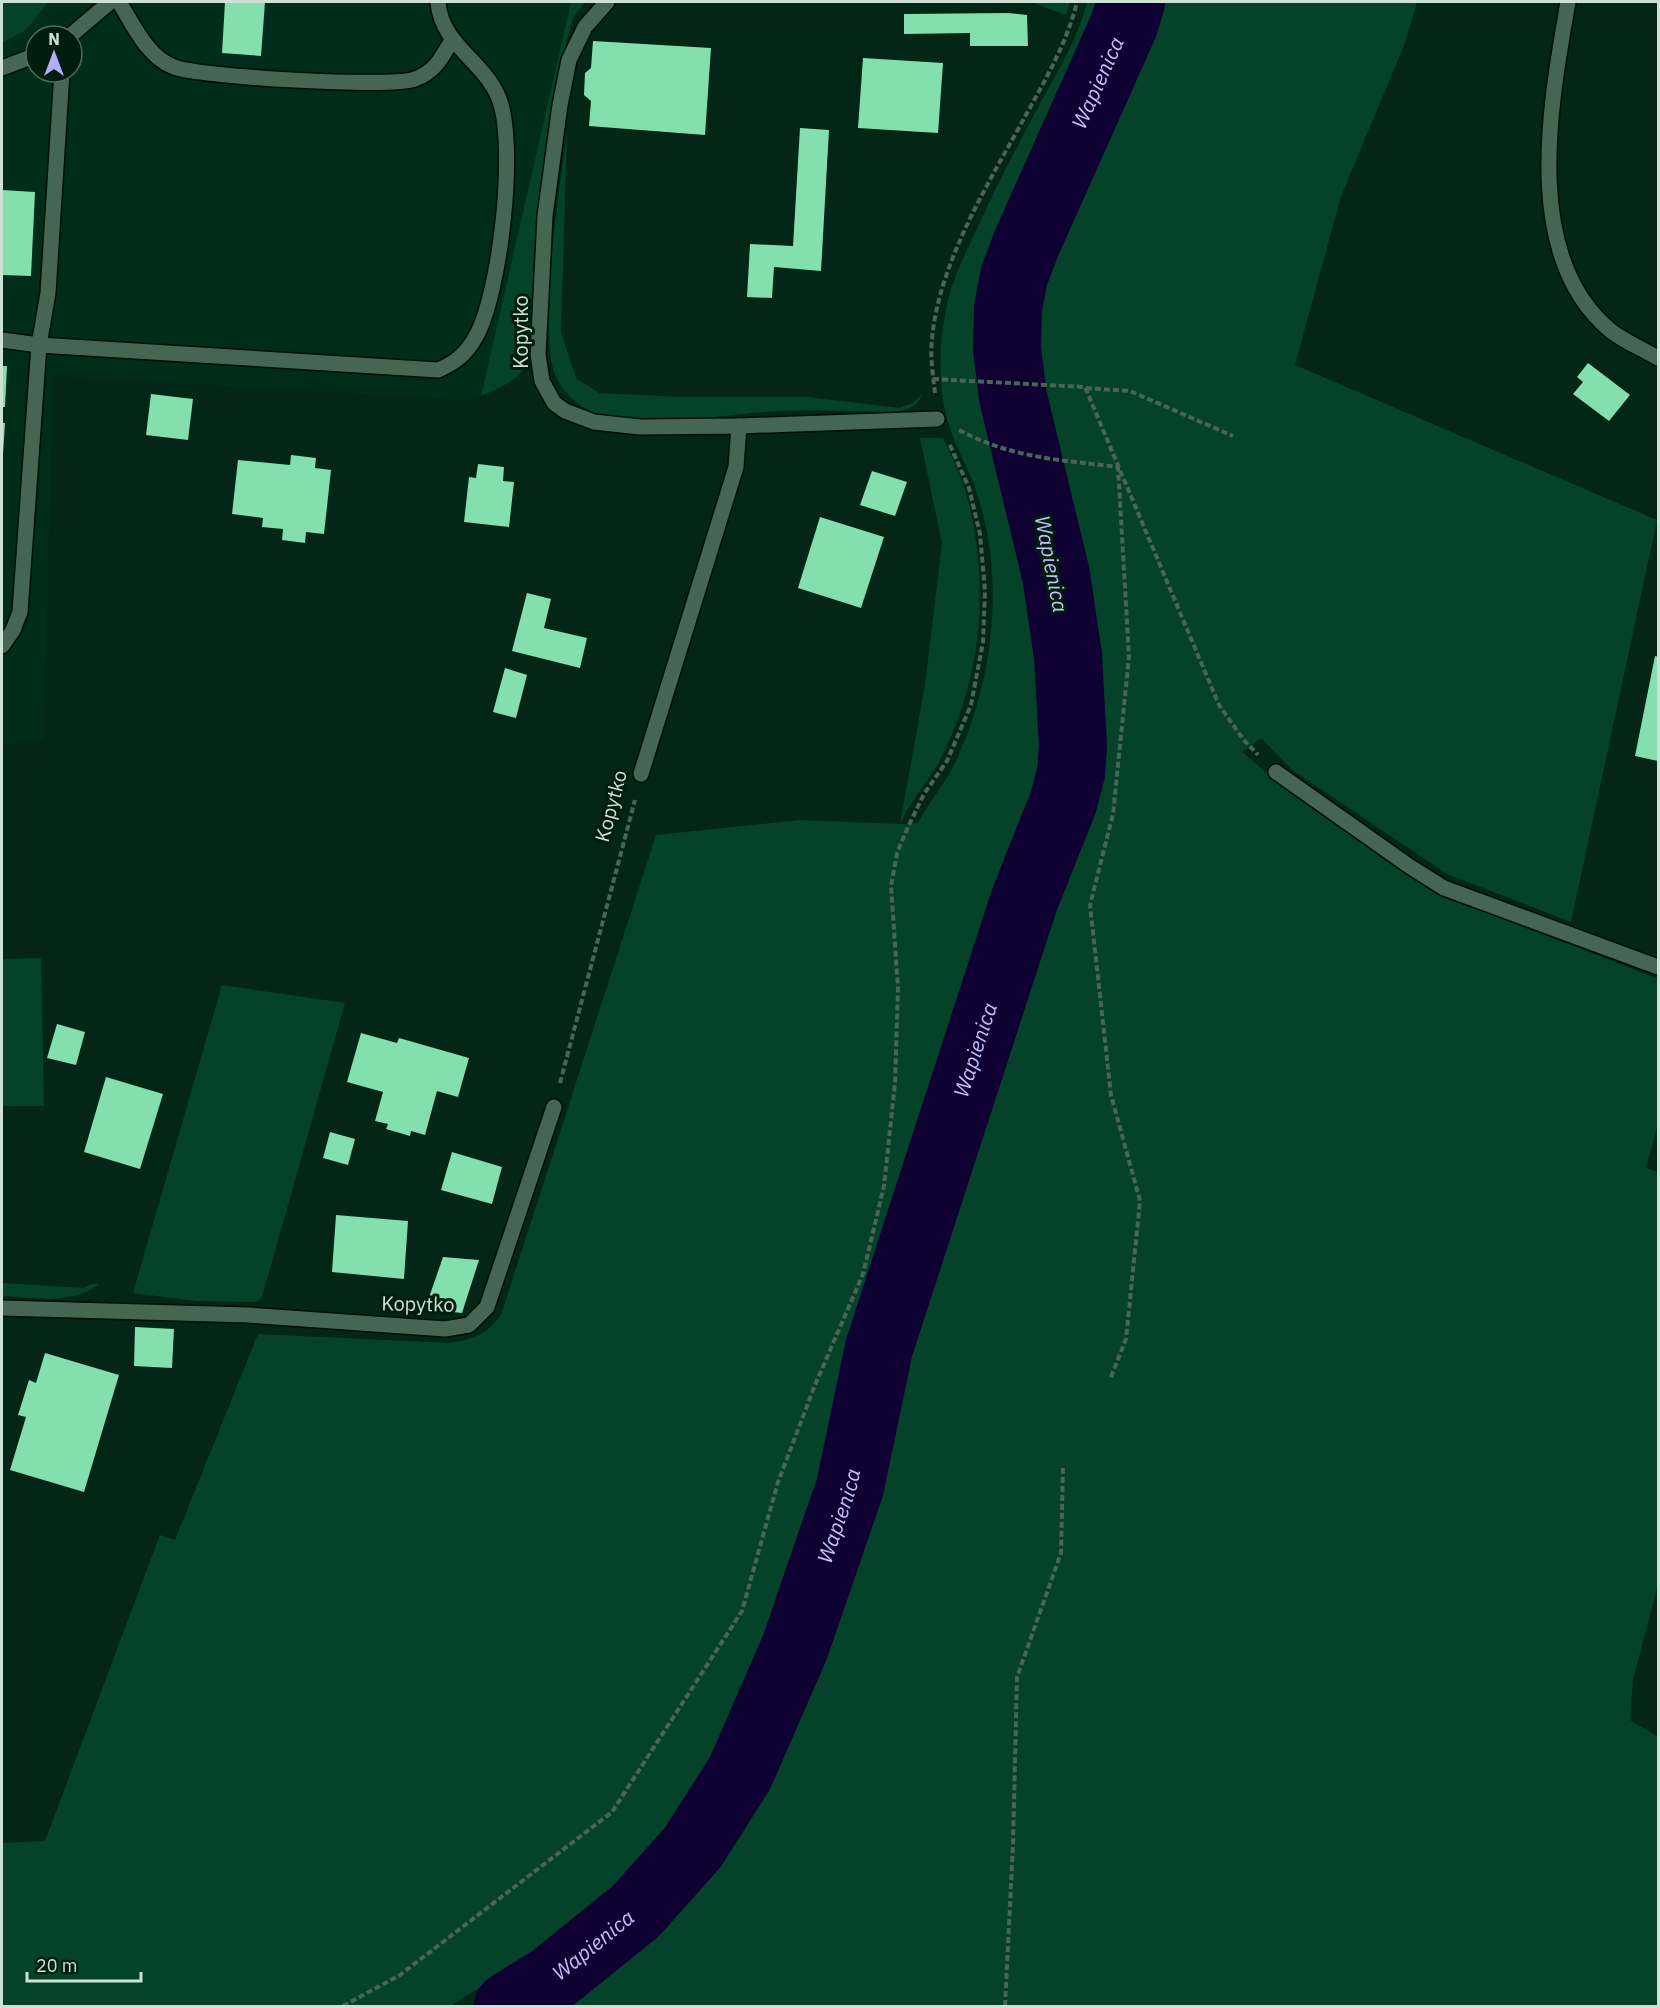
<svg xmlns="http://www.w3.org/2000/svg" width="1660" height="2008" font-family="'IBM Plex Sans',sans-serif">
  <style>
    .built { fill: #002d19; fill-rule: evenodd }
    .green { fill: #044329 }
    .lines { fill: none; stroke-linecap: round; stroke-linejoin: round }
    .river { stroke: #0f0132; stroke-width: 68 }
    .building { fill: #84dfae }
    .minor-casing { stroke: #000e04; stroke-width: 18 }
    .path { stroke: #486557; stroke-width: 4; stroke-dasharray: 6 3; stroke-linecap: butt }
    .minor { stroke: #446653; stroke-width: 15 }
    .labels { text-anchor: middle; stroke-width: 6; stroke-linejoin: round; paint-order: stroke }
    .street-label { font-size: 20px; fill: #cee1d5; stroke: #001d0e }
    .water-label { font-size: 21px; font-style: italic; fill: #c3c0fd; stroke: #001d0e }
  </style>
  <rect width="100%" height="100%" fill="#042617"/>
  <!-- built -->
  <path class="built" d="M2,2H571L481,396L466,400L53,376L44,739L2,745ZM36,36H72V72H36Z"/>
  <!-- green -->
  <g class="green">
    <path d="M2,2H48L26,30L2,43Z"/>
    <path d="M571,2H585L574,16L559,68L549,126L537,215L528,362C518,381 500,388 481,396Z"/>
    <path d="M1031,2H1070L1066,15Z"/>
    <path d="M1087,2H1108L1103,22L1007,237L995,281L986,329L987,368L1039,581L1048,657L1054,740L1045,793L1007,886L957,1053L869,1308L831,1450L764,1645L718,1752L643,1866L537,1952L450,2006H2V1843L45,1841L160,1535L175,1540L258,1334L448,1343C472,1340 486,1335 501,1315L656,835L799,820L900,824L925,685L942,543L920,438H943C951,456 961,474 966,493C990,580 983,673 943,754C932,778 912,797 900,824L918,823C929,802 946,783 956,761C995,678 1006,572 974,484C967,467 958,451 952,434C937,395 938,345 947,305C952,280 964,256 975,233C996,186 1020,141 1044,96C1061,66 1079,35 1087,2Z"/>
    <path d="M1160,2H1417L1405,43L1341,196L1295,365L1657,520L1571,922L1447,874L1291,769L1261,738L1242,752L1275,780L1417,881L1447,896L1658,979V1124L1646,1168L1658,1172V1584L1633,1680L1630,1720L1658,1737V2006H540L562,1992L646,1923L705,1861L756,1780L814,1656L872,1498L899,1351L1043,911L1085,804L1094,751L1088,656L1077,572L1032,373L1028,326L1033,289L1046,249L1127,90Z"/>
    <path d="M567,131L561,332L576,378L599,393L683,397H808L899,408L913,403L922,394C917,407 909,409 896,412C857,412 817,409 778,411C731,413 639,430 597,414C581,408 564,394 557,379C535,336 561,183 567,131Z"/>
    <path d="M41,958L44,1106H2V959Z"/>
    <path d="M222,985L345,1003L262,1297L256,1302L197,1301L133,1293Z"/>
    <path d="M2,1283L84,1288L91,1284H99C71,1306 35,1297 2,1296Z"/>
  </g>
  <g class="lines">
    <!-- river -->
    <path class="river" id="s1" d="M508,2006L553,1978L636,1911L693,1847L740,1773L795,1647L850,1487L879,1348L1024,901L1063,803L1071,773L1073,746L1068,656L1056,575L1013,397L1007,349L1008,308L1014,276L1027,242L1124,25L1131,2"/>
  </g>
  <!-- building -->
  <g class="building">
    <path d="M225,2H265L261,56L222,53Z"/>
    <path d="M1008,13L1027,15L1028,46H970V33L904,34V14Z"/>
    <path d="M593,41L711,48L705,135L589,126L591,101L584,95L585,73L591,68Z"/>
    <path d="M863,58L943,63L938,133L858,128Z"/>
    <path d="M800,128L829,130L821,271L774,267L772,298L747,297L750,244L793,246Z"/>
    <path d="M2,190L35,192L31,276L2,275Z"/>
    <path d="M1588,363L1630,395L1609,421L1573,394L1583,382L1577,377Z"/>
    <path d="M2,366H7L5,407H2Z"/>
    <path d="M151,394L193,399L188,440L146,435Z"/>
    <path d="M2,423H5L3,454H2Z"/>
    <path d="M291,455L316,458L315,468L331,470L324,534L306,532L305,543L282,540L283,529L262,527L263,518L232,514L238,460L290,465Z"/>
    <path d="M478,464L504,467L503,481L514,482L509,527L464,522L469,477L476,478Z"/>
    <path d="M872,471L907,482L895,516L860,505Z"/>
    <path d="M820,517L884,537L861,608L798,588Z"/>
    <path d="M527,593L551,599L544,628L587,638L580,668L512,651Z"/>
    <path d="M1655,656L1658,657V761L1635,756Z"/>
    <path d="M505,668L527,675L516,718L493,712Z"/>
    <path d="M57,1024L85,1032L76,1065L47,1058Z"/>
    <path d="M361,1033L397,1043L399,1038L469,1058L458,1097L437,1091L425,1135L411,1131L410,1136L386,1129L388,1124L375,1121L383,1092L347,1082Z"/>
    <path d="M106,1077L163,1094L140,1169L84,1152Z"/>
    <path d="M330,1132L355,1139L348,1165L323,1158Z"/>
    <path d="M452,1152L502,1167L492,1204L441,1190Z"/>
    <path d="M336,1215L408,1221L404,1279L332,1272Z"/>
    <path d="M443,1257L479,1260L462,1313L425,1309Z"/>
    <path d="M135,1327L174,1329L172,1368L134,1366Z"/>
    <path d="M45,1353L119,1375L84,1492L10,1470L26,1417L18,1415L29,1380L36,1383Z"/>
  </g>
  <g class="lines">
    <!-- minor casing -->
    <g class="minor-casing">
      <g id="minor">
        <path d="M119,2C133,24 147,57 174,67C200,77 391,88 415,79C435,72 442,57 452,40"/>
        <path d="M607,2L585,27L569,60L560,105L545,216L538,354L542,381L554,403L565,411L594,422L640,427L739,426L736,467L641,774"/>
        <path d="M1568,2C1551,101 1520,256 1611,331C1625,342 1643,349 1658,358"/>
        <path d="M70,36L110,2"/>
        <path d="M2,68L36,55"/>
        <path d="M2,340L39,345L48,293L62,72"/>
        <path d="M739,426L937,419"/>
        <path d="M2,646L13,630L20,612L39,345L438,370C455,363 466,354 475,338C500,297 518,141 498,96C482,60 441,44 438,2"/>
        <path d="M1276,772L1409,866L1444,888L1658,967"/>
        <path d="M2,1308L248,1315L445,1329L469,1325L487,1307L554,1107"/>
      </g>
    </g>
    <!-- path -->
    <g class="path">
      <path d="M933,379L1085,387L1219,705L1243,739L1258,755"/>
      <path d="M1086,388L1130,391L1233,436"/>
      <path d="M935,393C933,376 930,356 932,339C939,261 990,181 1027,113C1047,77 1067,42 1077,2"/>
      <path d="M959,430C1011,458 1061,460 1118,467"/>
      <path d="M560,1083L635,800"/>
      <path d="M1111,1377L1126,1339L1140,1201L1111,1095L1090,905L1113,814L1129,657L1118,467"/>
      <path d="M343,2006L400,1975L612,1812L742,1611L778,1482L815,1385L863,1274L884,1186L895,1083L898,989L891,886L897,853L908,827L924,794L947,761L971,705L983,642L985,591L980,534L969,488L949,443"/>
      <path d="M1005,2006L1013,1845L1017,1677L1061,1553L1063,1466"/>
    </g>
    <!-- minor -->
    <use href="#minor" class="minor"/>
  </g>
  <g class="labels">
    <!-- street labels -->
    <g class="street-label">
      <text transform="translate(521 332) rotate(-90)" y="7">Kopytko</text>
      <text transform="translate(611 806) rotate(-75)" y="7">Kopytko</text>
      <text transform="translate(418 1304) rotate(1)" y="7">Kopytko</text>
    </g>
    <!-- water labels -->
    <g class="water-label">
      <text dy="7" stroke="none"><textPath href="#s1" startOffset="2103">Wapienica</textPath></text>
      <text transform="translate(1051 564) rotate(79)" y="7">Wapienica</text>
      <text dy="7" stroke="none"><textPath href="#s1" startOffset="1095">Wapienica</textPath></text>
      <text dy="7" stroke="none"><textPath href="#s1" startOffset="609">Wapienica</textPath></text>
      <text dy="7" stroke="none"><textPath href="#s1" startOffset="105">Wapienica</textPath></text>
    </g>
  </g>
  <!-- border -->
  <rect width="1660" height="2008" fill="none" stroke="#cee1d5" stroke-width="6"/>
  <!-- north arrow -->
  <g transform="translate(54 54)"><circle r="28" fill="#001d0e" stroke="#526b5e" stroke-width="1.5"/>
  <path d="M0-4.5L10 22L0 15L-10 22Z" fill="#b2adf9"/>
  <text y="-9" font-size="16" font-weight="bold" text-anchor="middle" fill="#cee1d5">N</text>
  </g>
  <!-- scale -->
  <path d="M27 1972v9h114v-9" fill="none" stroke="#cee1d5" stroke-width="3"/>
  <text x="36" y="1972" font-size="18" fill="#cee1d5" stroke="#001d0e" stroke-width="4.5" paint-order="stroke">20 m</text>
</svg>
